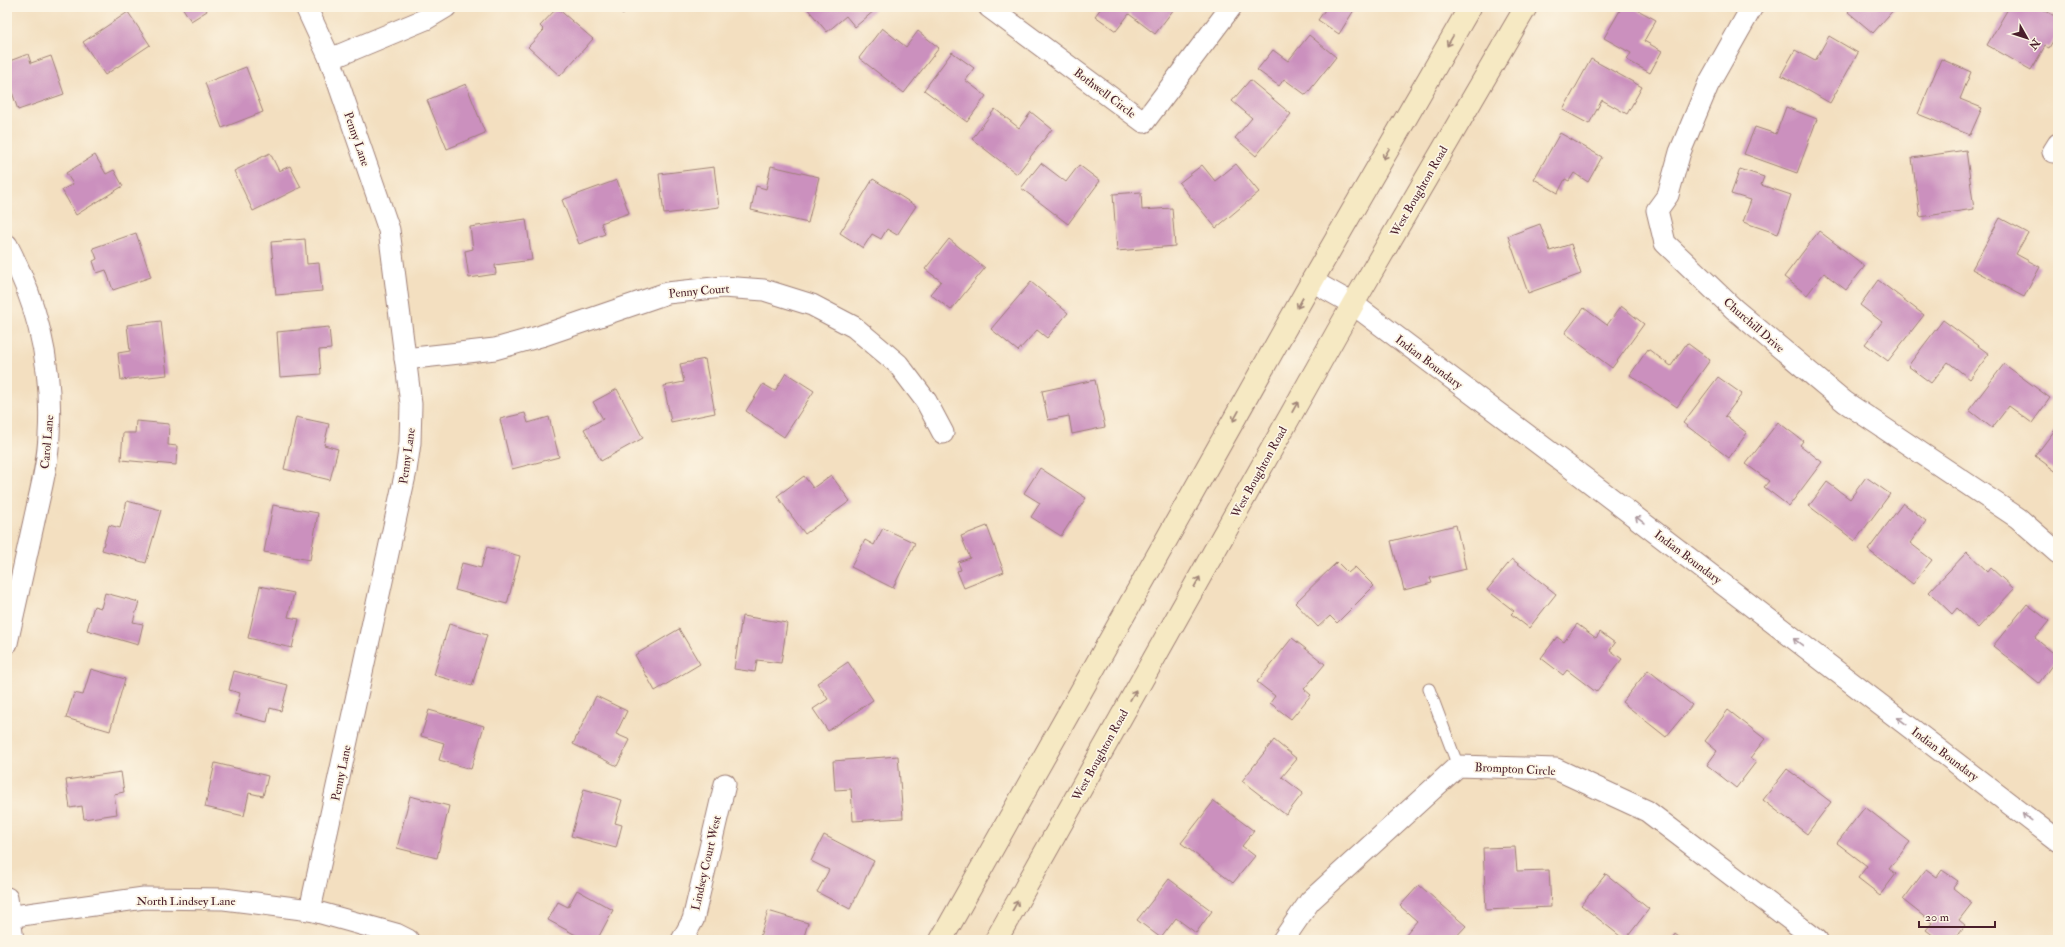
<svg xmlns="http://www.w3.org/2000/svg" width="2065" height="947" font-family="'IM FELL Double Pica',serif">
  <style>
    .building { fill: #cb90be }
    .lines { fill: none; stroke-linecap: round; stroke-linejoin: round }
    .service-casing { stroke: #9e7f76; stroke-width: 13 }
    .minor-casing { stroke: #9e7f76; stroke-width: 23 }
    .secondary-casing { stroke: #9e7f76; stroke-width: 24 }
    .service { stroke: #fff; stroke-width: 11 }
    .minor { stroke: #fff; stroke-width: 21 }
    .secondary { stroke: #f6e9c3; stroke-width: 22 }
    .oneway { stroke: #a08477 }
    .oneway2 { stroke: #ae9aa0 }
    .labels { text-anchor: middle; stroke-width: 3.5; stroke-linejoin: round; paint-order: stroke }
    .street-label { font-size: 12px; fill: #4a1f2b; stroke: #fcf5e5 }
  </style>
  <rect width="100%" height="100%" fill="#fcf5e5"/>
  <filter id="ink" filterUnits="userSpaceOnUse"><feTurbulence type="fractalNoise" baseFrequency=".025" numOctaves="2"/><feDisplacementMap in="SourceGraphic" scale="8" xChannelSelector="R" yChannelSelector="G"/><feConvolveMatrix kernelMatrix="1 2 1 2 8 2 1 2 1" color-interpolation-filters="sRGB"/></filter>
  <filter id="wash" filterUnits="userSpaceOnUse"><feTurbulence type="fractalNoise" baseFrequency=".012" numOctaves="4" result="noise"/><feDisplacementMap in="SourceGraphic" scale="16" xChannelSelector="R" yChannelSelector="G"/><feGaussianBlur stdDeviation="0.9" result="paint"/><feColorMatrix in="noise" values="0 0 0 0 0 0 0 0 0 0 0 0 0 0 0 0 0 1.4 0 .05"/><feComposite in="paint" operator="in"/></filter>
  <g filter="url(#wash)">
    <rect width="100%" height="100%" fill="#f3dfc0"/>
    <g id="blocks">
      <!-- building -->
      <g class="building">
        <path d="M182,7H205L207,11L191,21Z"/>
        <path d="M613,7H629L623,15Z"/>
        <path d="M806,7H872L875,10L855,27L846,16L827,32Z"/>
        <path d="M1102,7H1172L1174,9L1155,34L1129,14L1116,31L1095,16Z"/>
        <path d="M1327,7H1356L1339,34L1318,20Z"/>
        <path d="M1622,7H1632L1656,20L1644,41L1662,51L1650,73L1627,60L1631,53L1604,38Z"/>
        <path d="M1852,7H1896L1873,33L1848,12Z"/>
        <path d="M2009,7H2039L2058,18V32L2049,48L2045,46L2031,70L1987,45Z"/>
        <path d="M557,8L593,39L560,76L528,47L544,30L540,26Z"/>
        <path d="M128,12L150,45L105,75L83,42Z"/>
        <path d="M882,28L906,47L918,31L939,48L904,93L859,58Z"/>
        <path d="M1309,35L1336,57L1306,95L1284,79L1279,86L1257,70L1273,50L1288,61Z"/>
        <path d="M1829,36L1858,53L1830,103L1781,75L1795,50L1815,61Z"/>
        <path d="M952,52L974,68L965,80L986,96L967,122L924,90Z"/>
        <path d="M28,54L31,63L51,56L64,94L18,110L7,77V62Z"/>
        <path d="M1591,59L1642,87L1627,114L1602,100L1589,124L1563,110Z"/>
        <path d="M1941,59L1971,72L1960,99L1982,108L1970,135L1918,114Z"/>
        <path d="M246,67L263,112L222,128L205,83Z"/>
        <path d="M1250,80L1291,114L1256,156L1235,138L1252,118L1232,101Z"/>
        <path d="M466,84L485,133L447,149L427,100Z"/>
        <path d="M1786,107L1817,119L1797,173L1744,154L1755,127L1776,134Z"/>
        <path d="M995,109L1019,128L1031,112L1052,129L1017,174L972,139Z"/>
        <path d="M1560,133L1602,157L1588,182L1574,173L1569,181L1565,179L1558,193L1534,179Z"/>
        <path d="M1966,150L1974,209L1920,217L1912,158Z"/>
        <path d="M270,153L279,171L290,166L301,187L253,211L234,171Z"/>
        <path d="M95,155L106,174L114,170L123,186L76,215L62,190L73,184L66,173Z"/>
        <path d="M1041,163L1066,182L1079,165L1100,181L1068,224L1021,188Z"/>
        <path d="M1236,164L1259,192L1216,228L1179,183L1202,165L1215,181Z"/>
        <path d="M771,166L819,177L808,223L751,210L756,186L766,189Z"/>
        <path d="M714,167L719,207L664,214L659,174Z"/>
        <path d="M1740,169L1764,177L1761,185L1791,195L1778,234L1743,222L1751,200L1731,194Z"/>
        <path d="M873,179L916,206L897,235L887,229L881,239L872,234L863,248L840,233Z"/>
        <path d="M617,180L629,213L601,223L605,234L579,244L562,200Z"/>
        <path d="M1141,192L1142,210L1172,208L1175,246L1117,251L1113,194Z"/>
        <path d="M2000,218L2028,233L2016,254L2040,267L2024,297L1972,269Z"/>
        <path d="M526,219L532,260L495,265L496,274L469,278L465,251L473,249L470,227Z"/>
        <path d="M1540,224L1550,251L1571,244L1581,274L1528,293L1508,236Z"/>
        <path d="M1819,231L1865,266L1846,290L1824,273L1807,295L1784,277Z"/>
        <path d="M136,233L151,277L113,290L106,270L97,273L93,261L97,259L93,248Z"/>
        <path d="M305,239L307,264L319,263L322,291L276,295L271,242Z"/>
        <path d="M949,239L985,268L951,310L930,294L941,281L925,269Z"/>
        <path d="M1878,280L1924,315L1888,361L1865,344L1882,322L1860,305Z"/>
        <path d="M1031,282L1068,313L1047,338L1037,330L1018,351L991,329Z"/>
        <path d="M1621,306L1644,324L1612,368L1565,333L1584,308L1607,325Z"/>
        <path d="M1943,320L1989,354L1970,379L1948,362L1931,383L1908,366Z"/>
        <path d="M161,321L167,375L121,380L118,353L130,351L127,325Z"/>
        <path d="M329,327L331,349L319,350L321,374L280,377L277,332Z"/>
        <path d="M1687,343L1710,360L1677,407L1630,375L1648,349L1671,366Z"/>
        <path d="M705,359L715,413L671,422L664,386L684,382L680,364Z"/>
        <path d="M2004,364L2050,398L2032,423L2009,406L1992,428L1969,410Z"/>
        <path d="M786,373L814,391L784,437L746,411L763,384L775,391Z"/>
        <path d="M1718,377L1742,394L1725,416L1747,433L1729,458L1683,423Z"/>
        <path d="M1095,380L1105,427L1072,434L1069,416L1048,420L1042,391Z"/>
        <path d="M617,389L643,438L601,461L584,429L603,419L593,402Z"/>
        <path d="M525,413L528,423L549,417L559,457L512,469L500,419Z"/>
        <path d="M296,417L329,424L324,445L338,449L330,480L284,469Z"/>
        <path d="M136,421L169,424L168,445L177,446L176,465L121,460L123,433H135Z"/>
        <path d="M1778,422L1803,441L1800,445L1822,462L1789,506L1764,487L1769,481L1746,464Z"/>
        <path d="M2058,426V473L2035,456Z"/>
        <path d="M1040,468L1086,498L1061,536L1031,517L1040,503L1024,493Z"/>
        <path d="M831,475L850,501L805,534L777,496L804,476L813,488Z"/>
        <path d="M1866,477L1890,494L1855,541L1809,506L1827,482L1850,499Z"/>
        <path d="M127,501L161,510L146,563L102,550L109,525L120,528Z"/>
        <path d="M1903,503L1926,521L1910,543L1932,560L1913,584L1868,550Z"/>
        <path d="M273,505L318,513L310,560L264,552Z"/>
        <path d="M1456,525L1466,569L1430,578L1432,583L1404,590L1391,541Z"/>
        <path d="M987,526L1004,572L964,588L957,571L961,570L958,562L970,558L961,536Z"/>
        <path d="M883,528L915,543L893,588L851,567L865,540L874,545Z"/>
        <path d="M487,547L520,556L507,604L455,590L462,563L481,568Z"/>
        <path d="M1967,552L1988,572L1991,568L2014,589L1978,628L1957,608L1952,614L1929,592Z"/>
        <path d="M1512,559L1556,594L1529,628L1511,614L1514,611L1487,590Z"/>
        <path d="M1337,562L1348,573L1355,567L1374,586L1337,623L1330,616L1318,627L1295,603Z"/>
        <path d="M260,586L294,593L288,617L299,619L292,648L248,638Z"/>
        <path d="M105,593L139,602L133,622L143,624L138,645L87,630L94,606L101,608Z"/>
        <path d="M2027,604L2049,621L2035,638L2058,657L2039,683L1993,646Z"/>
        <path d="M742,616L787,623L781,663L757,660L755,672L734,669Z"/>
        <path d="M449,624L487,635L472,686L434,675Z"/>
        <path d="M1577,624L1596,638L1600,632L1615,643L1610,650L1622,659L1596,692L1567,670L1563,675L1541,658L1557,637L1564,642Z"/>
        <path d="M679,629L700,664L655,691L635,655Z"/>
        <path d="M1292,638L1325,664L1304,689L1311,695L1291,719L1270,703L1275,696L1257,682Z"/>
        <path d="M848,662L873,700L828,731L813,709L828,699L817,683Z"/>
        <path d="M91,669L125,679L110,731L66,718L74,693L83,695Z"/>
        <path d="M1648,670L1692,705L1666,737L1622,702Z"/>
        <path d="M234,671L288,685L281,711L270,708L267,722L235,714L240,693L229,690Z"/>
        <path d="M596,696L627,711L616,734L630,740L617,766L573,744Z"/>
        <path d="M429,710L484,726L471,769L439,760L444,743L421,736Z"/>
        <path d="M1728,710L1765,739L1750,758L1756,762L1736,788L1707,765L1717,751L1705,741Z"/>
        <path d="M1274,740L1297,759L1282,777L1303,793L1286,815L1242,781Z"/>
        <path d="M898,756L903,818L853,821L851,789L835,790L833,761Z"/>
        <path d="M215,763L268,776L263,796L249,793L244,816L205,807Z"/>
        <path d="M1787,769L1831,802L1807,834L1763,800Z"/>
        <path d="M121,772L124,792L114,794L117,814L84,819L82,806L70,808L66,780Z"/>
        <path d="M584,789L622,800L615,823L622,825L616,848L571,836Z"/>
        <path d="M410,796L449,806L437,858L397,848Z"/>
        <path d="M1214,801L1254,831L1242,846L1255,856L1233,883L1181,843Z"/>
        <path d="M1865,807L1910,842L1889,869L1896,874L1880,895L1858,878L1867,866L1837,843Z"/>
        <path d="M824,835L874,861L850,909L817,892L829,870L811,861Z"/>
        <path d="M1515,847L1517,871L1549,870L1551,907L1486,910L1483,848Z"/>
        <path d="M1926,869L1937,877L1942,870L1958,881L1953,888L1972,903L1959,920L1965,925L1954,940H1939L1926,930L1932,923L1903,900Z"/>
        <path d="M1606,874L1649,909L1625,940L1581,905Z"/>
        <path d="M1169,879L1212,911L1196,933L1176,918L1161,938L1137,920Z"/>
        <path d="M1419,885L1466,926L1453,940H1410L1405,935L1417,921L1400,906Z"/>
        <path d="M577,890L613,910L597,940H585L548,920L558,902L568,907Z"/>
        <path d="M768,911L808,923L803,940H759Z"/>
        <path d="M1675,934L1683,940H1671Z"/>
      </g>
    </g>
  </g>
  <g filter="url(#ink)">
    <use href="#blocks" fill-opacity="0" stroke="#9e7f76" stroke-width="1"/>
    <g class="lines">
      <!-- service casing -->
      <g class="service-casing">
        <path id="service" d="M1429,689L1458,766"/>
      </g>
      <!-- minor casing -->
      <g class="minor-casing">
        <g id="minor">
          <path d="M306,7L330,59L389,230L411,404L410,443L406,471L310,910"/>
          <path d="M989,7L1144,122L1231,7"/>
          <path d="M1752,7L1708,85L1680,152L1668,195L1657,210L1665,243L1734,309L1845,402L2018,518L2058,553"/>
          <path d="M330,59L426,19L446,7"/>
          <path d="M2053,152L2058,144"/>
          <path d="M7,245C38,304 53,368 49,435C48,464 40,493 34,521C25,562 16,602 7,643"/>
          <path d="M1312,281L1353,304L1583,477L2058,841"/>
          <path d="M405,359L495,349L541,336L667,293L723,287L764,290L812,305L854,327L898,364L926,401L943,433"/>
          <path d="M7,898L13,940"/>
          <path d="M7,917L144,898L224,899L310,910L396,934L408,940"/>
          <path d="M682,940L693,920L725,784"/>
          <path d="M1283,940L1310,901L1458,766L1556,769L1647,811L1817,940"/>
        </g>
      </g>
      <!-- secondary casing -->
      <g class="secondary-casing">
        <g id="secondary">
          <path d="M941,940L1312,281L1470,7"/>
          <path d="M996,940L1353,304L1526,7"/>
        </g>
      </g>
      <!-- service -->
      <use href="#service" class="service"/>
      <!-- minor -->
      <use href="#minor" class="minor"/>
      <!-- secondary -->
      <use href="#secondary" class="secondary"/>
    </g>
    <!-- one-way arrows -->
    <defs><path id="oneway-shaft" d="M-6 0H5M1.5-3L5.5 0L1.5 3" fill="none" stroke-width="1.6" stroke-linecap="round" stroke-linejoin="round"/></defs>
    <g class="oneway">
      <use href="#oneway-shaft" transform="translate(1450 41) rotate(120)"/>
      <use href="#oneway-shaft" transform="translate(1386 154) rotate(120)"/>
      <use href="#oneway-shaft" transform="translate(1300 303) rotate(119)"/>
      <use href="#oneway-shaft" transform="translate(1295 407) rotate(-61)"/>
      <use href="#oneway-shaft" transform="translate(1236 416) rotate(119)"/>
      <use href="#oneway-shaft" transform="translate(1197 582) rotate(-61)"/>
      <use href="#oneway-shaft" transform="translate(1133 695) rotate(-61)"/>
      <use href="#oneway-shaft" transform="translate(1015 906) rotate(-61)"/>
    </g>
    <g class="oneway2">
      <use href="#oneway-shaft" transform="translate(1640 520) rotate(-143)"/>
      <use href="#oneway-shaft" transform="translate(1798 642) rotate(-143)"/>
      <use href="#oneway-shaft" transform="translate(1902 721) rotate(-143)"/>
      <use href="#oneway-shaft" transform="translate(2027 817) rotate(-143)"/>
    </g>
  </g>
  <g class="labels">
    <!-- street labels -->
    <g class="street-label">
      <text transform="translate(1105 93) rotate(37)" y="4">Bothwell Circle</text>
      <text transform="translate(357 139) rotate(71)" y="4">Penny Lane</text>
      <text transform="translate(1419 191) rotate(-60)" y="4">West Boughton Road</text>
      <text transform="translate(699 291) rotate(-5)" y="4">Penny Court</text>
      <text transform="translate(1754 325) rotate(41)" y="4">Churchill Drive</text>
      <text transform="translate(1429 362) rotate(37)" y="4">Indian Boundary</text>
      <text transform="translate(47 442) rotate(-85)" y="4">Carol Lane</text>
      <text transform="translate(407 456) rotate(-82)" y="4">Penny Lane</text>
      <text transform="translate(1259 472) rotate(-61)" y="4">West Boughton Road</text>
      <text transform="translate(1688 557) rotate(37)" y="4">Indian Boundary</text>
      <text transform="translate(1945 754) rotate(37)" y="4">Indian Boundary</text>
      <text transform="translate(1100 755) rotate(-61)" y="4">West Boughton Road</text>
      <text transform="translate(1515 769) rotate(3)" y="4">Brompton Circle</text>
      <text transform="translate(341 773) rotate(-78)" y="4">Penny Lane</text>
      <text transform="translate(706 863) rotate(-77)" y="4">Lindsey Court West</text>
      <text x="186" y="905">North Lindsey Lane</text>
    </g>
  </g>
  <!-- margin -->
  <rect width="2065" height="947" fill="none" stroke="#fcf5e5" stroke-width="24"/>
  <!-- north arrow -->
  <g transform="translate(2027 38) rotate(129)" stroke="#fcf5e5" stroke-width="3" paint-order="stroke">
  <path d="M0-3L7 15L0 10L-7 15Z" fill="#4a1f2b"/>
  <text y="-6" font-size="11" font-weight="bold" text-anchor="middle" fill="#4a1f2b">N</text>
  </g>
  <!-- scale -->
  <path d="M1919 921v6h76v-6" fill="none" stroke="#4a1f2b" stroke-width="2"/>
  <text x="1925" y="921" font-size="12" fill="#4a1f2b" stroke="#fcf5e5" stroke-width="3" paint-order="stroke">20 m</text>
</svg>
